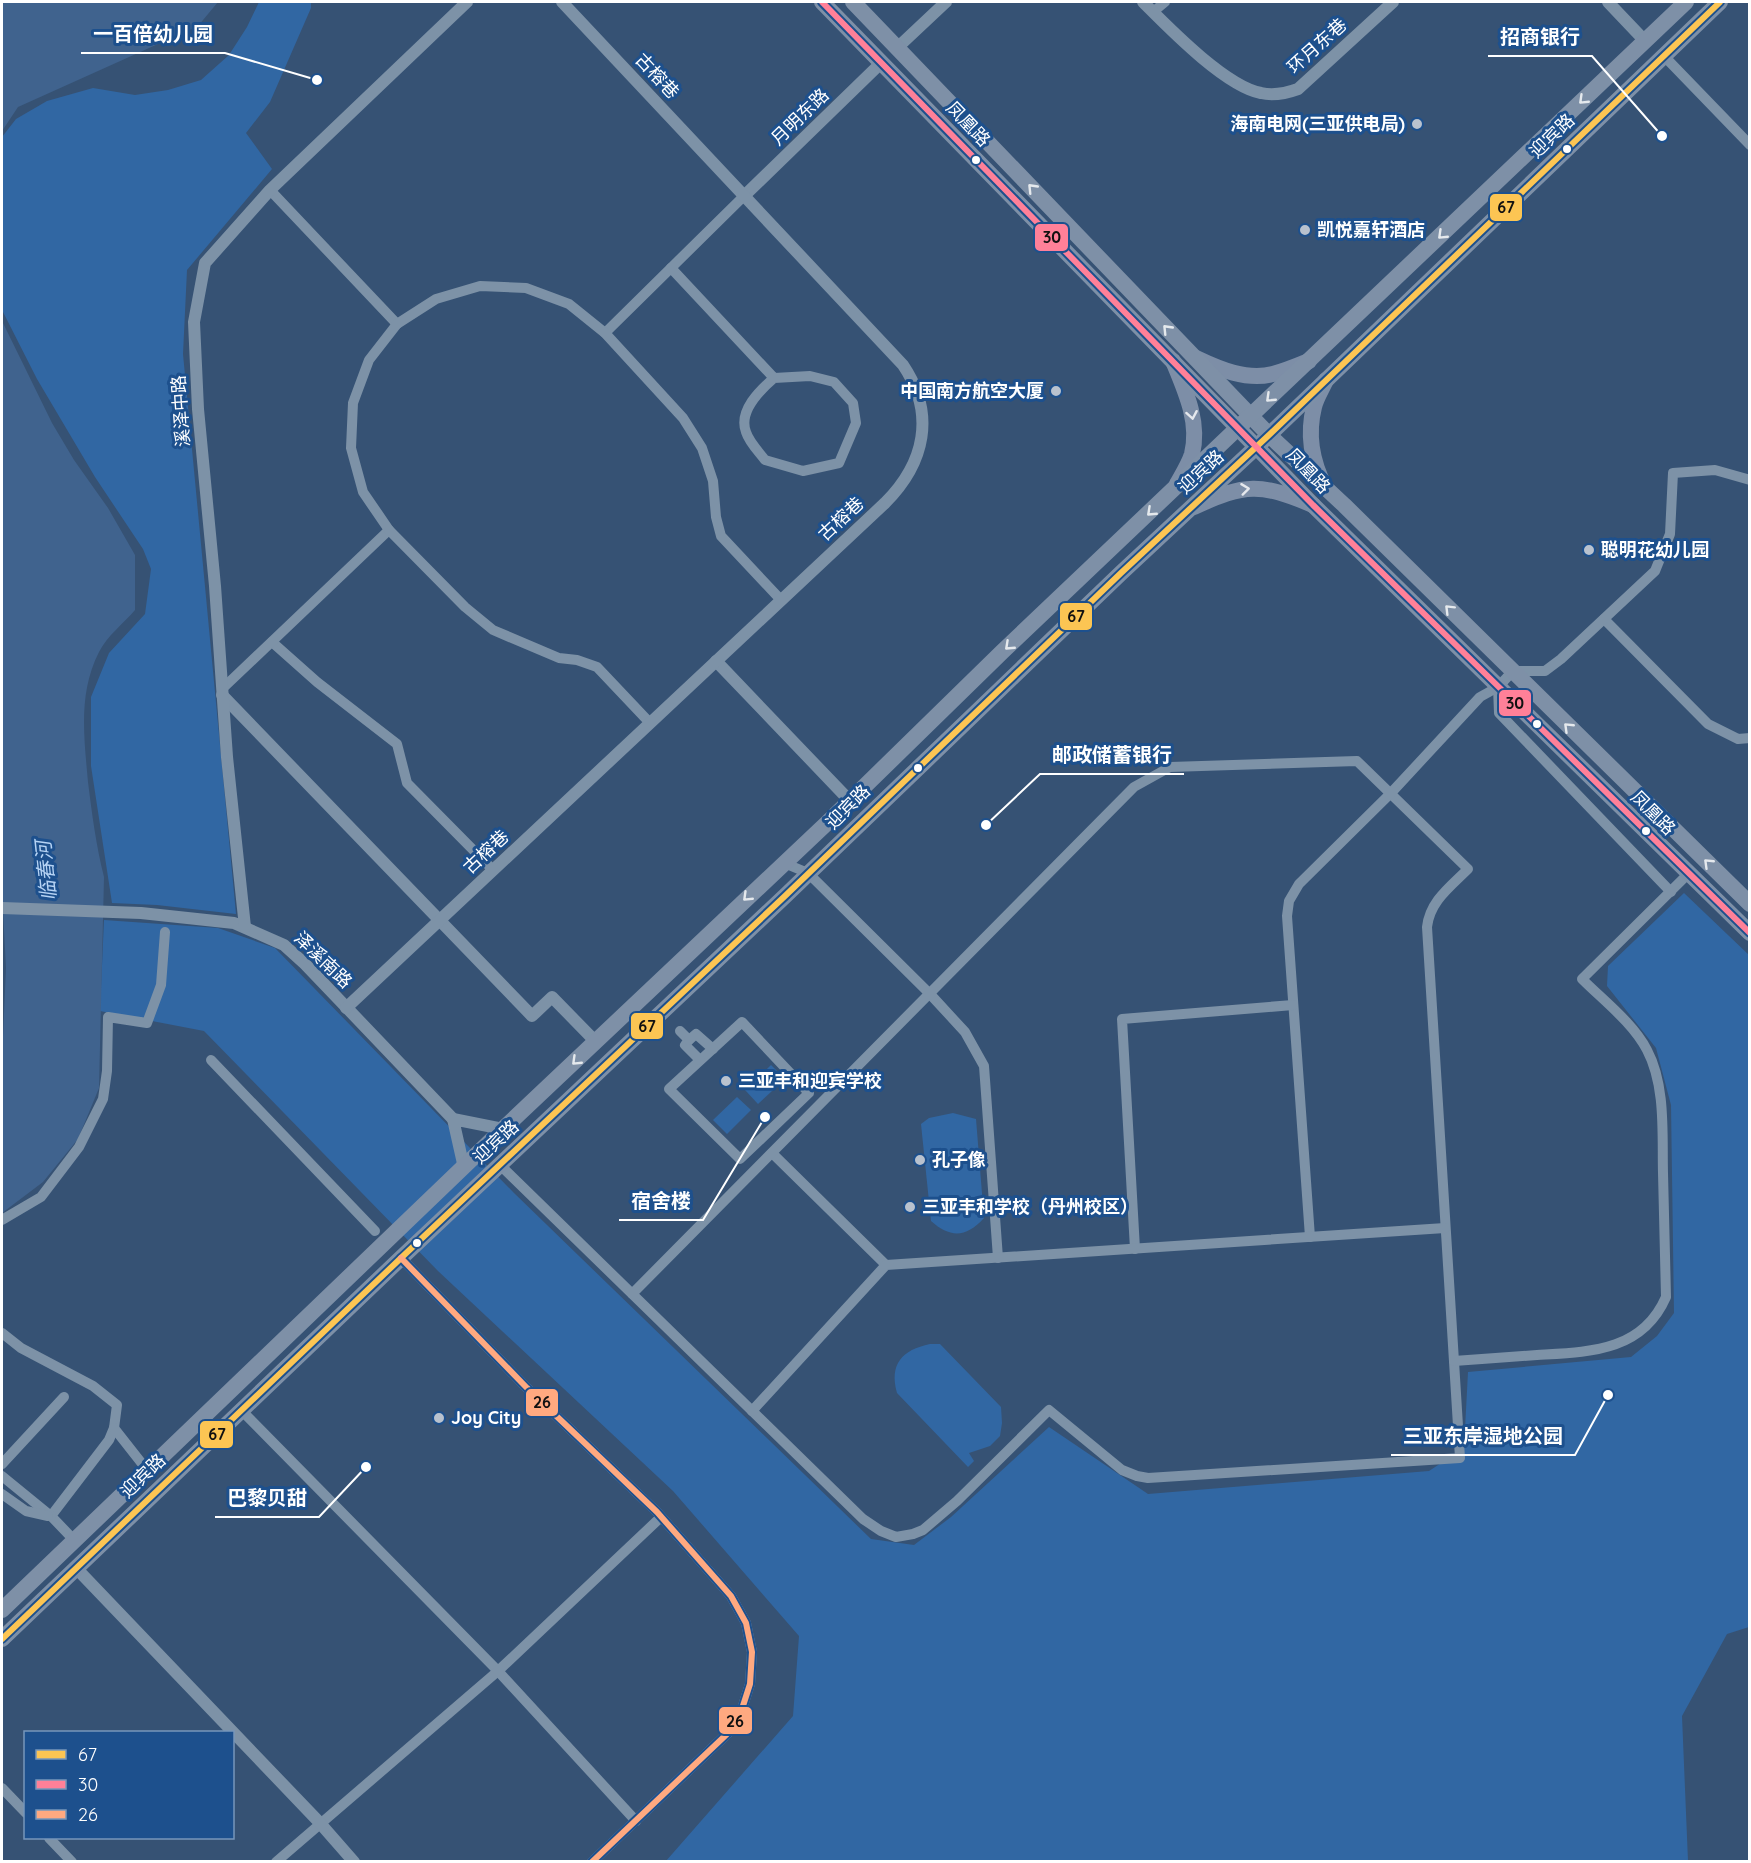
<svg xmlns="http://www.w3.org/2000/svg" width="1751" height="1863" font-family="Quicksand,'Noto Sans SC',sans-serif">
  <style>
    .green { fill: #3167a3 }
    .water { fill: #40638e }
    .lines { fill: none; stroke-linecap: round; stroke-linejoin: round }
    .minor { stroke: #7d92a7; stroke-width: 10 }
    .tertiary { stroke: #7d92a7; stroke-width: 12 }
    .primary { stroke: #7d8ea7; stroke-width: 16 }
    .trunk { stroke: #7e90a7; stroke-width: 16 }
    .bus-1-casing { stroke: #1d508d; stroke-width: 10 }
    .bus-2-casing { stroke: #1d508d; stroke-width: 10 }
    .bus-3-casing { stroke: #1d508d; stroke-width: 10 }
    .bus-1 { stroke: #fcc553; stroke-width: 6 }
    .bus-2 { stroke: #ff8098; stroke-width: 6 }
    .bus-3 { stroke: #ffa980; stroke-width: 6 }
    .oneway { stroke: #e5e9ed }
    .oneway2 { stroke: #e5e8ed }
    .poi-dot { fill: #b9c2ce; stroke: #1d508d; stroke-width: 2 }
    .bus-dot { fill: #fff; stroke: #1d508d; stroke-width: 2 }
    .labels { text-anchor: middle; stroke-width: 6; stroke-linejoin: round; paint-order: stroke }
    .street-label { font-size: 18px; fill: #fff; stroke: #1d508d }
    .poi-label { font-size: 18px; font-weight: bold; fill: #fff; stroke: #1d508d; text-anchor: start }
    .water-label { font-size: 20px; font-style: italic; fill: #b6d3f4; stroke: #1d508d }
    .leader { fill: none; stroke: #fff; stroke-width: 2 }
    .callout-dot { fill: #fff; stroke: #1d508d; stroke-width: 2 }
    .callout-label { font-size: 20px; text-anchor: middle; font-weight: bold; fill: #fff; stroke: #1d508d; stroke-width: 6; stroke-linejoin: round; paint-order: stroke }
    .line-badge { stroke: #1d508d; stroke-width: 2 }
    .pale-badge-label { font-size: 16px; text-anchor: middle; font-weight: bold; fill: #111 }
  </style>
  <rect width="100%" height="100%" fill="#365274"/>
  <!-- green -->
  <g class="green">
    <path d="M259,2H311V8L270,102L246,133L272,169L187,270L183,354L236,914L157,905L112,903L91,766V697L109,653L145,614L151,569L143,549L95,477L37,379L2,310V137L16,119L47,101L93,88L135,95L168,90L201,80L229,55L247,27Z"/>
    <path d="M1684,893L1750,956L1749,1627L1727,1634L1682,1716L1688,1861H666L793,1716L799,1636L673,1491L438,1271L204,1031L100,1011L104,920L218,928L275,948L514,1193L871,1539L914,1545L951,1517L1049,1427L1148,1494L1429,1471L1464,1448L1468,1372L1631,1357L1657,1336L1674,1313L1671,1105L1656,1048L1607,986L1608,966Z"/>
    <path d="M771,1065L785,1079L758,1104L745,1090Z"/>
    <path d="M737,1097L751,1110L727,1134L713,1120Z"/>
    <path d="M953,1113L976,1119L984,1218C966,1238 950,1238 931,1221L921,1124L929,1118Z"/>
    <path d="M930,1344H940L1001,1407L1002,1423L1000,1436L990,1446L969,1453L974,1461L968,1467L897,1393C889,1364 902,1350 930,1344Z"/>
  </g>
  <!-- water -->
  <g class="water">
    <path d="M2,2H218L198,26L18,107L2,131Z"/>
    <path d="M2,321L52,423L74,460L108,508L135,555V610C124,623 107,636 99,652C78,693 84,737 88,782C92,814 96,845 104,877L99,1088L78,1139L43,1182L2,1213V1059L6,968L2,892Z"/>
  </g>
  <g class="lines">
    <!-- minor -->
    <g class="minor">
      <path d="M1153,12L1165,2"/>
      <path d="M1664,56L1750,145"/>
      <path d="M270,190L397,324"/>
      <path d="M671,268L774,378L810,376L834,382L853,403L856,423L839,463L803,471L765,460C759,452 749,442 746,432C738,411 760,390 774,378"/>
      <path d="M605,333L744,196"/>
      <path d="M1604,619L1708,724L1738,739L1750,738"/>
      <path d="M272,642L317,682L397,744L407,783L493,870"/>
      <path d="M1498,687L1499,713L1671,892"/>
      <path d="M222,689L389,530"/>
      <path d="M650,723L597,667L577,660L559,658L493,630L465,607L389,530L363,492L351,448L353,403L369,360L397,324L436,299L480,286L526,288L569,304L605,333L683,418L702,448L713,481L716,517L721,536L781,600"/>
      <path d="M784,863L808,873L930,994L965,1032L984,1066L998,1258"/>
      <path d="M742,1022L809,1093L740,1159L669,1089Z"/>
      <path d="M680,1031L689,1040L685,1045L700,1060"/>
      <path d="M689,1040L696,1034L713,1049"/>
      <path d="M211,1060L375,1231"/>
      <path d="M772,1153L886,1265"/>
      <path d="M500,1165L863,1519L881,1531L896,1537L913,1534L923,1530L957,1501L1049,1410L1122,1470L1137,1476L1148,1478L1460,1458L1427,927C1430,901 1450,887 1468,869L1357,761L1170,767L1134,787L632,1294"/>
      <path d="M2,1220L41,1197L79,1147L103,1099L107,1071L108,1017L147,1023L161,985L165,932"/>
      <path d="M1310,1237L1287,916L1289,901L1299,884L1391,793L1480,697L1498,687L1513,671H1545L1561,659L1655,571L1670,534L1673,473L1715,470L1750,480"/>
      <path d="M1135,1249L1122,1019L1293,1005"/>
      <path d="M401,1258L527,1388L657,1512L731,1596L746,1623L752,1652L750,1684L741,1712L727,1734L592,1862"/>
      <path d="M2,1333L21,1348L93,1386L117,1405L114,1428L109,1440L51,1516L74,1540"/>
      <path d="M1454,1361C1482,1359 1509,1357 1537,1355C1589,1352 1642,1352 1666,1297C1665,1256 1664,1214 1663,1173C1662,1134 1666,1086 1647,1050C1633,1023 1604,1001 1582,979L1688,874"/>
      <path d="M241,1410L498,1671L636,1821"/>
      <path d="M752,1411L886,1265L1445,1228"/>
      <path d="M114,1428L147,1470"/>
      <path d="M2,1464L64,1397"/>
      <path d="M2,1476L51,1516"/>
      <path d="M2,1494L26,1511L48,1516"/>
      <path d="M2,1788L26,1813"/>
      <path d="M49,1838L72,1862"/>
      <path d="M276,1862L498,1671L661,1517"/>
    </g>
    <!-- tertiary -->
    <g class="tertiary">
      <path d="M1143,2C1169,28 1225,86 1261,93C1273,96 1287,93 1298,89L1393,2"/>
      <path d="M1608,2L1645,41"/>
      <path d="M897,48L946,2"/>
      <path d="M744,196L881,63"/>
      <path d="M716,661L849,800"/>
      <path d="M222,695L532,1016L552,997L596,1042"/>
      <path d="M2,908L141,913L234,923L284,945L305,964L453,1119"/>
      <path d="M245,927L227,757L215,586L198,409L194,322L205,263L270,190L467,2"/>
      <path d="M346,1008L885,503C925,463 936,414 903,365L562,2"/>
      <path d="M464,1168L453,1119L503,1129"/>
      <path d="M76,1568L319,1822L354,1862"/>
    </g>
    <!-- primary -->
    <g class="primary">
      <path d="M1196,358C1219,369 1247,381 1273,374C1285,371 1297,366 1309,361"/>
      <path d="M1173,361C1185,390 1200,422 1192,454C1189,464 1182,475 1177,484"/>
      <path d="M1325,487C1312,462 1307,435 1314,407C1316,398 1322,389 1326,380"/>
      <path d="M1194,507C1246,483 1260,483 1313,505"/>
    </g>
    <!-- trunk -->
    <g class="trunk">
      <path d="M822,2L1313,505L1750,933"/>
      <path d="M853,2L1269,435L1344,505L1750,904"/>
      <path d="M2,1610L503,1129L827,823L1003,651L1686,2"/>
      <path d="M2,1639L401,1258L785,896L1121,573L1269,435L1720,2"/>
    </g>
    <!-- bus-1 casing -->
    <g class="bus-1-casing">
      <path id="bus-1" d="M2,1639L401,1258L785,896L1121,573L1269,435L1720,2"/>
    </g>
    <!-- bus-2 casing -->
    <g class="bus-2-casing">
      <path id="bus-2" d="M822,2L1313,505L1750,933"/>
    </g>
    <!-- bus-3 casing -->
    <g class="bus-3-casing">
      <path id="bus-3" d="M401,1258L527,1388L657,1512L731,1596L746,1623L752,1652L750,1684L741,1712L727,1734L592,1862"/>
    </g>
    <!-- bus-1 -->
    <use href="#bus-1" class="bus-1"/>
    <!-- bus-2 -->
    <use href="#bus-2" class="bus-2"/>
    <!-- bus-3 -->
    <use href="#bus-3" class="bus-3"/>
  </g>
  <!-- one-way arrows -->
  <defs><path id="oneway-chevron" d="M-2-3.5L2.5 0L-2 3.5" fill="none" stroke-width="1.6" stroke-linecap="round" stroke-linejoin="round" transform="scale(1.5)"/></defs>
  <g class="oneway">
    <use href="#oneway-chevron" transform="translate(1583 100) rotate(136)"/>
    <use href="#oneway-chevron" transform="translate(1032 188) rotate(-134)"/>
    <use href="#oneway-chevron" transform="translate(1442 235) rotate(136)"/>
    <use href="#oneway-chevron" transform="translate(1167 329) rotate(-134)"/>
    <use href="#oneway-chevron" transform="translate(1270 398) rotate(136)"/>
    <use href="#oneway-chevron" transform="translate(1151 512) rotate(137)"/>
    <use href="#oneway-chevron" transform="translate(1449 609) rotate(-135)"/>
    <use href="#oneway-chevron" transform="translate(1009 646) rotate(137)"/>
    <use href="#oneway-chevron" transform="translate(1568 727) rotate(-136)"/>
    <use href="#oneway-chevron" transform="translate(1708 863) rotate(-136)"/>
    <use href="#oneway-chevron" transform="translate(747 897) rotate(136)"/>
    <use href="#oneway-chevron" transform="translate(576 1061) rotate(136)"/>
  </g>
  <g class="oneway2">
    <use href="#oneway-chevron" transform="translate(1192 415) rotate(80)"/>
    <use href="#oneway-chevron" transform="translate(1245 489) rotate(-7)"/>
  </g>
  <!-- markers -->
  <g class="poi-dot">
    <circle cx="1417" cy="124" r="6"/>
    <circle cx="1305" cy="230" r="6"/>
    <circle cx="1056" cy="391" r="6"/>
    <circle cx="1589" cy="550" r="6"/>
    <circle cx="726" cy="1081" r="6"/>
    <circle cx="920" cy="1160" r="6"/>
    <circle cx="910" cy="1207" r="6"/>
    <circle cx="439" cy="1418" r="6"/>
  </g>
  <g class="bus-dot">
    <circle cx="1567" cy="149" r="5"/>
    <circle cx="976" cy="160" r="5"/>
    <circle cx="1537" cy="724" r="5"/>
    <circle cx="918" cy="768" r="5"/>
    <circle cx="1646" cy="831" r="5"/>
    <circle cx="417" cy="1243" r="5"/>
  </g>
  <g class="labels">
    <!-- street labels -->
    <g class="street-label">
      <text transform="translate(1317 46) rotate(-42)" y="6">环月东巷</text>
      <text transform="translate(657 76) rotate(47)" y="6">古榕巷</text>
      <text transform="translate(800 117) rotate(-44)" y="6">月明东路</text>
      <text transform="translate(968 124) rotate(46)" y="6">凤凰路</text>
      <text transform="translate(1552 136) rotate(-44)" y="6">迎宾路</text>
      <text transform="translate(181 411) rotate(-94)" y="6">溪泽中路</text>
      <text transform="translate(1308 471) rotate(46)" y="6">凤凰路</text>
      <text transform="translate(1201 472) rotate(-43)" y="6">迎宾路</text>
      <text transform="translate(841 519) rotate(-43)" y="6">古榕巷</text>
      <text transform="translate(848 807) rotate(-45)" y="6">迎宾路</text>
      <text transform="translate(1653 813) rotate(45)" y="6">凤凰路</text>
      <text transform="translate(486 852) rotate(-43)" y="6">古榕巷</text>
      <text transform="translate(323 960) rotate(44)" y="6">泽溪南路</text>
      <text transform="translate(496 1142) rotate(-43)" y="6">迎宾路</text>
      <text transform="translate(143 1476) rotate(-44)" y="6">迎宾路</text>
    </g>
    <!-- poi labels -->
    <g class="poi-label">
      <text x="1405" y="130" text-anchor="end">海南电网(三亚供电局)</text>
      <text x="1317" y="236">凯悦嘉轩酒店</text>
      <text x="1044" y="397" text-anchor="end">中国南方航空大厦</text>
      <text x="1601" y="556">聪明花幼儿园</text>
      <text x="738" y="1087">三亚丰和迎宾学校</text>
      <text x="932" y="1166">孔子像</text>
      <text x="922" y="1213">三亚丰和学校（丹州校区）</text>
      <text x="451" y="1424">Joy City</text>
    </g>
    <!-- water labels -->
    <g class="water-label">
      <text transform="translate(46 871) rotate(-96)" y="7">临春河</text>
    </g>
  </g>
  <!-- callouts -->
  <path class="leader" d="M317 80L225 53H81M1662 136L1592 56H1488M986 825L1040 774H1184M765 1117L703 1220H619M1608 1395L1575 1455H1391M366 1467L319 1517H215"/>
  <g class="callout-dot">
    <circle cx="317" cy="80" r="6"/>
    <circle cx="1662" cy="136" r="6"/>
    <circle cx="986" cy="825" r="6"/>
    <circle cx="765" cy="1117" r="6"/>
    <circle cx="1608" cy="1395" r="6"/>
    <circle cx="366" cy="1467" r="6"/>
  </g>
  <g class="callout-label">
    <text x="153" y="41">一百倍幼儿园</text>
    <text x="1540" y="44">招商银行</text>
    <text x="1112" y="762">邮政储蓄银行</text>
    <text x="661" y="1208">宿舍楼</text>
    <text x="1483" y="1443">三亚东岸湿地公园</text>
    <text x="267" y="1505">巴黎贝甜</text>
  </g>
  <g class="line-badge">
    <rect x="1489" y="193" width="34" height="29" rx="6" fill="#fcc553"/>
    <rect x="1034" y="223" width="35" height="29" rx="6" fill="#ff8098"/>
    <rect x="1059" y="602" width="34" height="29" rx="6" fill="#fcc553"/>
    <rect x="1498" y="689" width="34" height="28" rx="6" fill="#ff8098"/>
    <rect x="630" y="1012" width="34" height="28" rx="6" fill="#fcc553"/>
    <rect x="525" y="1388" width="34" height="29" rx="6" fill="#ffa980"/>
    <rect x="199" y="1420" width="35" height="29" rx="6" fill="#fcc553"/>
    <rect x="718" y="1706" width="35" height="29" rx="6" fill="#ffa980"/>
  </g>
  <g class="pale-badge-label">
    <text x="1506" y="213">67</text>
    <text x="1052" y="243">30</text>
    <text x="1076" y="622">67</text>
    <text x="1515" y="709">30</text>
    <text x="647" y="1032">67</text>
    <text x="542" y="1408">26</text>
    <text x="217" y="1440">67</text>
    <text x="735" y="1727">26</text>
  </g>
  <!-- border -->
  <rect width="1751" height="1863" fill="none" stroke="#ffffff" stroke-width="6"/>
  <!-- legend -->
  <rect x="24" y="1731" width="210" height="108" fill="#1d508d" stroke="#7796bb" stroke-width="1.5"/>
  <rect x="36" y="1750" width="30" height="9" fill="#fcc553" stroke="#7796bb" stroke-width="1.5"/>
  <text x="78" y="1761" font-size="18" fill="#ffffff">67</text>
  <rect x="36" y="1780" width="30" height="9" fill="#ff8098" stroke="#7796bb" stroke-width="1.5"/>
  <text x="78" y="1791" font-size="18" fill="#ffffff">30</text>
  <rect x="36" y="1810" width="30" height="9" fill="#ffa980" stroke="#7796bb" stroke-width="1.5"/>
  <text x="78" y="1821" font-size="18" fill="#ffffff">26</text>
</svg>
